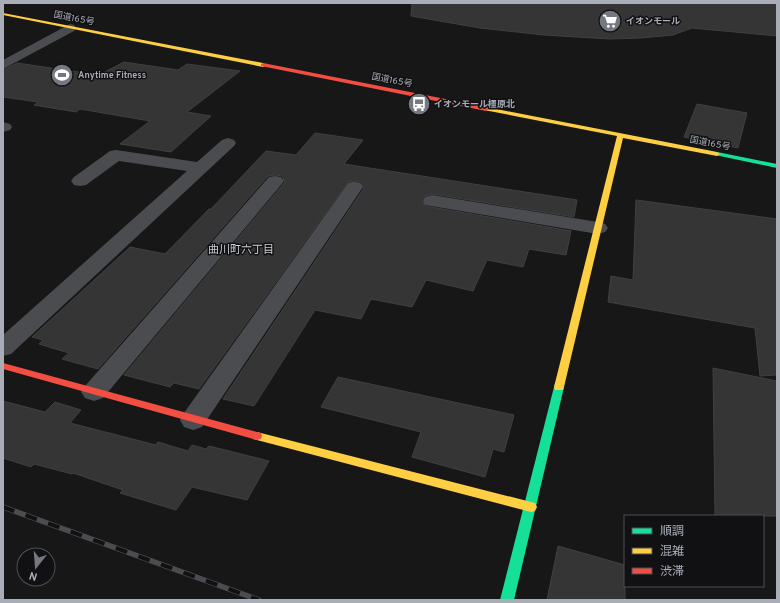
<svg xmlns="http://www.w3.org/2000/svg" width="780" height="603" font-family="Overpass,'Noto Sans JP',sans-serif">
  <style>
    .building { fill: #353536; stroke: #3f4043 }
    .lines { fill: none; stroke-linecap: round; stroke-linejoin: round }
    .street { fill: #4b4c50; fill-rule: evenodd }
    .fast { fill: #16e098; fill-rule: evenodd }
    .slow { fill: #ffcf43; fill-rule: evenodd }
    .jam { fill: #f24e42; fill-rule: evenodd }
    .rail-casing { stroke: #4b4c4f; stroke-width: 5.5 }
    .rail { stroke: #111113; stroke-width: 4; stroke-dasharray: 12; stroke-linecap: butt }
    .labels { text-anchor: middle; stroke-width: 3; stroke-linejoin: round; paint-order: stroke }
    .far-street-label { font-size: 9px; fill: #a8adb8; stroke: #111113 }
    .far-poi-label { font-size: 9px; font-weight: bold; fill: #a8adb8; stroke: #111113; text-anchor: start }
    .neighbourhood-label { font-size: 11px; fill: #c9ccd4; stroke: #111113 }
  </style>
  <rect width="100%" height="100%" fill="#171717"/>
  <!-- building -->
  <g class="building">
    <path d="M412,3H777V36L692,28L673,35L641,38L609,39L544,35L480,28L411,16Z"/>
    <path d="M124,62L178,70L187,64L240,71L187,112L211,116L171,152L120,144L150,121L80,109L76,112L34,105L38,102L3,97V70L17,63L99,75Z"/>
    <path d="M697,104L747,113L738,148L684,137Z"/>
    <path d="M315,133L363,140L344,164L577,200L574,217L432,194L425,196L422,200L425,206L571,231L566,255L529,249L523,267L487,260L473,291L426,280L412,307L371,299L361,319L315,310L254,406L223,399L364,188L360,182H348L199,389L174,383L170,387L124,375L285,182L282,176L275,175L268,176L98,369L62,359L69,353L39,344L43,340L32,337L130,247L165,254L209,209H211L266,151L296,155Z"/>
    <path d="M636,200L777,219V375L760,376L755,328L608,302L611,276L633,280Z"/>
    <path d="M713,368L777,381V516H715Z"/>
    <path d="M338,377L514,415L504,452L493,449L485,477L412,457L421,432L321,407Z"/>
    <path d="M3,401L45,412L55,402L81,410L70,423L156,445L158,442L188,451L192,445L206,449L209,446L269,461L247,500L192,487L176,510L120,493L123,490L73,473L72,474L34,464L31,467L3,458Z"/>
    <path d="M558,546L625,565V600H547Z"/>
  </g>
  <g class="lines">
    <!-- street -->
    <g class="street">
      <path d="M70,24L74,25L76,28L74,31L3,69V60Z"/>
      <path d="M3,122L10,124L12,127L10,130L3,132Z"/>
      <path d="M228,138L234,140L236,143L234,146L11,354L3,356V335L187,171L119,161L86,185L80,186L74,185L71,181L74,177L110,151L116,150L197,162L222,140Z"/>
      <path d="M275,176L281,177L284,181L281,185L103,398L94,401L85,398L81,392L85,386L269,177Z"/>
      <path d="M354,182L360,183L363,187L202,427L193,430L184,427L180,420L184,413L348,183Z"/>
      <path d="M432,195L598,222L605,224L608,228L605,232L598,234L425,205L423,201L425,197Z"/>
    </g>
    <!-- fast -->
    <g class="fast">
      <path d="M717,152L777,164V168L715,155V153Z"/>
      <path d="M559,383L563,384L564,387L514,600H500L554,387L555,384Z"/>
    </g>
    <!-- slow -->
    <g class="slow">
      <path d="M3,13L263,63L266,65L263,67L3,15Z"/>
      <path d="M486,107L717,152L720,154L717,156L623,138L564,387L563,390H555L554,387L617,136L484,110V108Z"/>
      <path d="M257,432L531,502L535,503L537,507L535,511L531,512L253,439L252,436L253,433Z"/>
    </g>
    <!-- jam -->
    <g class="jam">
      <path d="M263,63L486,107L489,109L486,111L261,66V64Z"/>
      <path d="M3,363L257,432L261,433L262,436L261,439L257,440L3,369Z"/>
    </g>
    <!-- rail casing -->
    <g class="rail-casing">
      <path id="rail" d="M3,507L259,600"/>
    </g>
    <!-- rail -->
    <use href="#rail" class="rail"/>
  </g>
  <!-- icons -->
  <defs>
    <g id="supermarket-disc" transform="scale(1.15)"><circle r="9.5" fill="#757880" stroke="#111113"/><path d="M-6-5.5h2.5l.6 2H6L4.5 2H-2.5L-4.4-4H-6ZM-1.5 3.2a1.3 1.3 0 1 0 .1 0ZM3 3.2a1.3 1.3 0 1 0 .1 0Z" fill="#fff"/></g>
    <g id="stadium-disc" transform="scale(1.15)"><circle r="9.5" fill="#757880" stroke="#111113"/><path d="M0-5a6.5 5 0 1 0 0 10a6.5 5 0 1 0 0-10ZM-3.5-1.8h7v3.6h-7Z" fill="#fff"/></g>
    <g id="bus-disc" transform="scale(1.15)"><circle r="9.5" fill="#757880" stroke="#111113"/><path d="M-5-6H5V4H4V6H2V4H-2V6H-4V4H-5ZM-3.5-4V0h7V-4ZM-3.5 1.2v1.5H-2V1.2ZM2 1.2v1.5H3.5V1.2Z" fill="#fff"/></g>
  </defs>
  <g fill-rule="evenodd">
    <use href="#supermarket-disc" x="610" y="21"/>
    <use href="#stadium-disc" x="62" y="75"/>
    <use href="#bus-disc" x="419" y="104"/>
  </g>
  <g class="labels">
    <!-- far-street labels -->
    <g class="far-street-label">
      <text transform="translate(74 18) rotate(11)" y="3">国道165号</text>
      <text transform="translate(392 80) rotate(11)" y="3">国道165号</text>
      <text transform="translate(710 143) rotate(11)" y="3">国道165号</text>
    </g>
    <!-- far-poi labels -->
    <g class="far-poi-label">
      <text x="626" y="24">イオンモール</text>
      <text x="78" y="78">Anytime Fitness</text>
      <text x="434" y="107">イオンモール橿原北</text>
    </g>
    <!-- neighbourhood labels -->
    <g class="neighbourhood-label">
      <text x="241" y="253">曲川町六丁目</text>
    </g>
  </g>
  <!-- border -->
  <rect width="780" height="603" fill="none" stroke="#a8adb8" stroke-width="8"/>
  <!-- legend -->
  <rect x="624" y="515" width="140" height="72" fill="#111113" stroke="#4d4f55"/>
  <rect x="632" y="528" width="20" height="6" fill="#16e098" stroke="#4d4f55"/>
  <text x="660" y="535" font-size="12" fill="#a8adb8">順調</text>
  <rect x="632" y="548" width="20" height="6" fill="#ffcf43" stroke="#4d4f55"/>
  <text x="660" y="555" font-size="12" fill="#a8adb8">混雑</text>
  <rect x="632" y="568" width="20" height="6" fill="#f24e42" stroke="#4d4f55"/>
  <text x="660" y="575" font-size="12" fill="#a8adb8">渋滞</text>
  <!-- north arrow -->
  <g transform="translate(36 567) rotate(197)"><circle r="19" fill="#111113" stroke="#4d4f55"/>
  <path d="M0-3L7 15L0 10L-7 15Z" fill="#757880"/>
  <text y="-6" font-size="11" font-weight="bold" text-anchor="middle" fill="#a8adb8">N</text>
  </g>
</svg>
